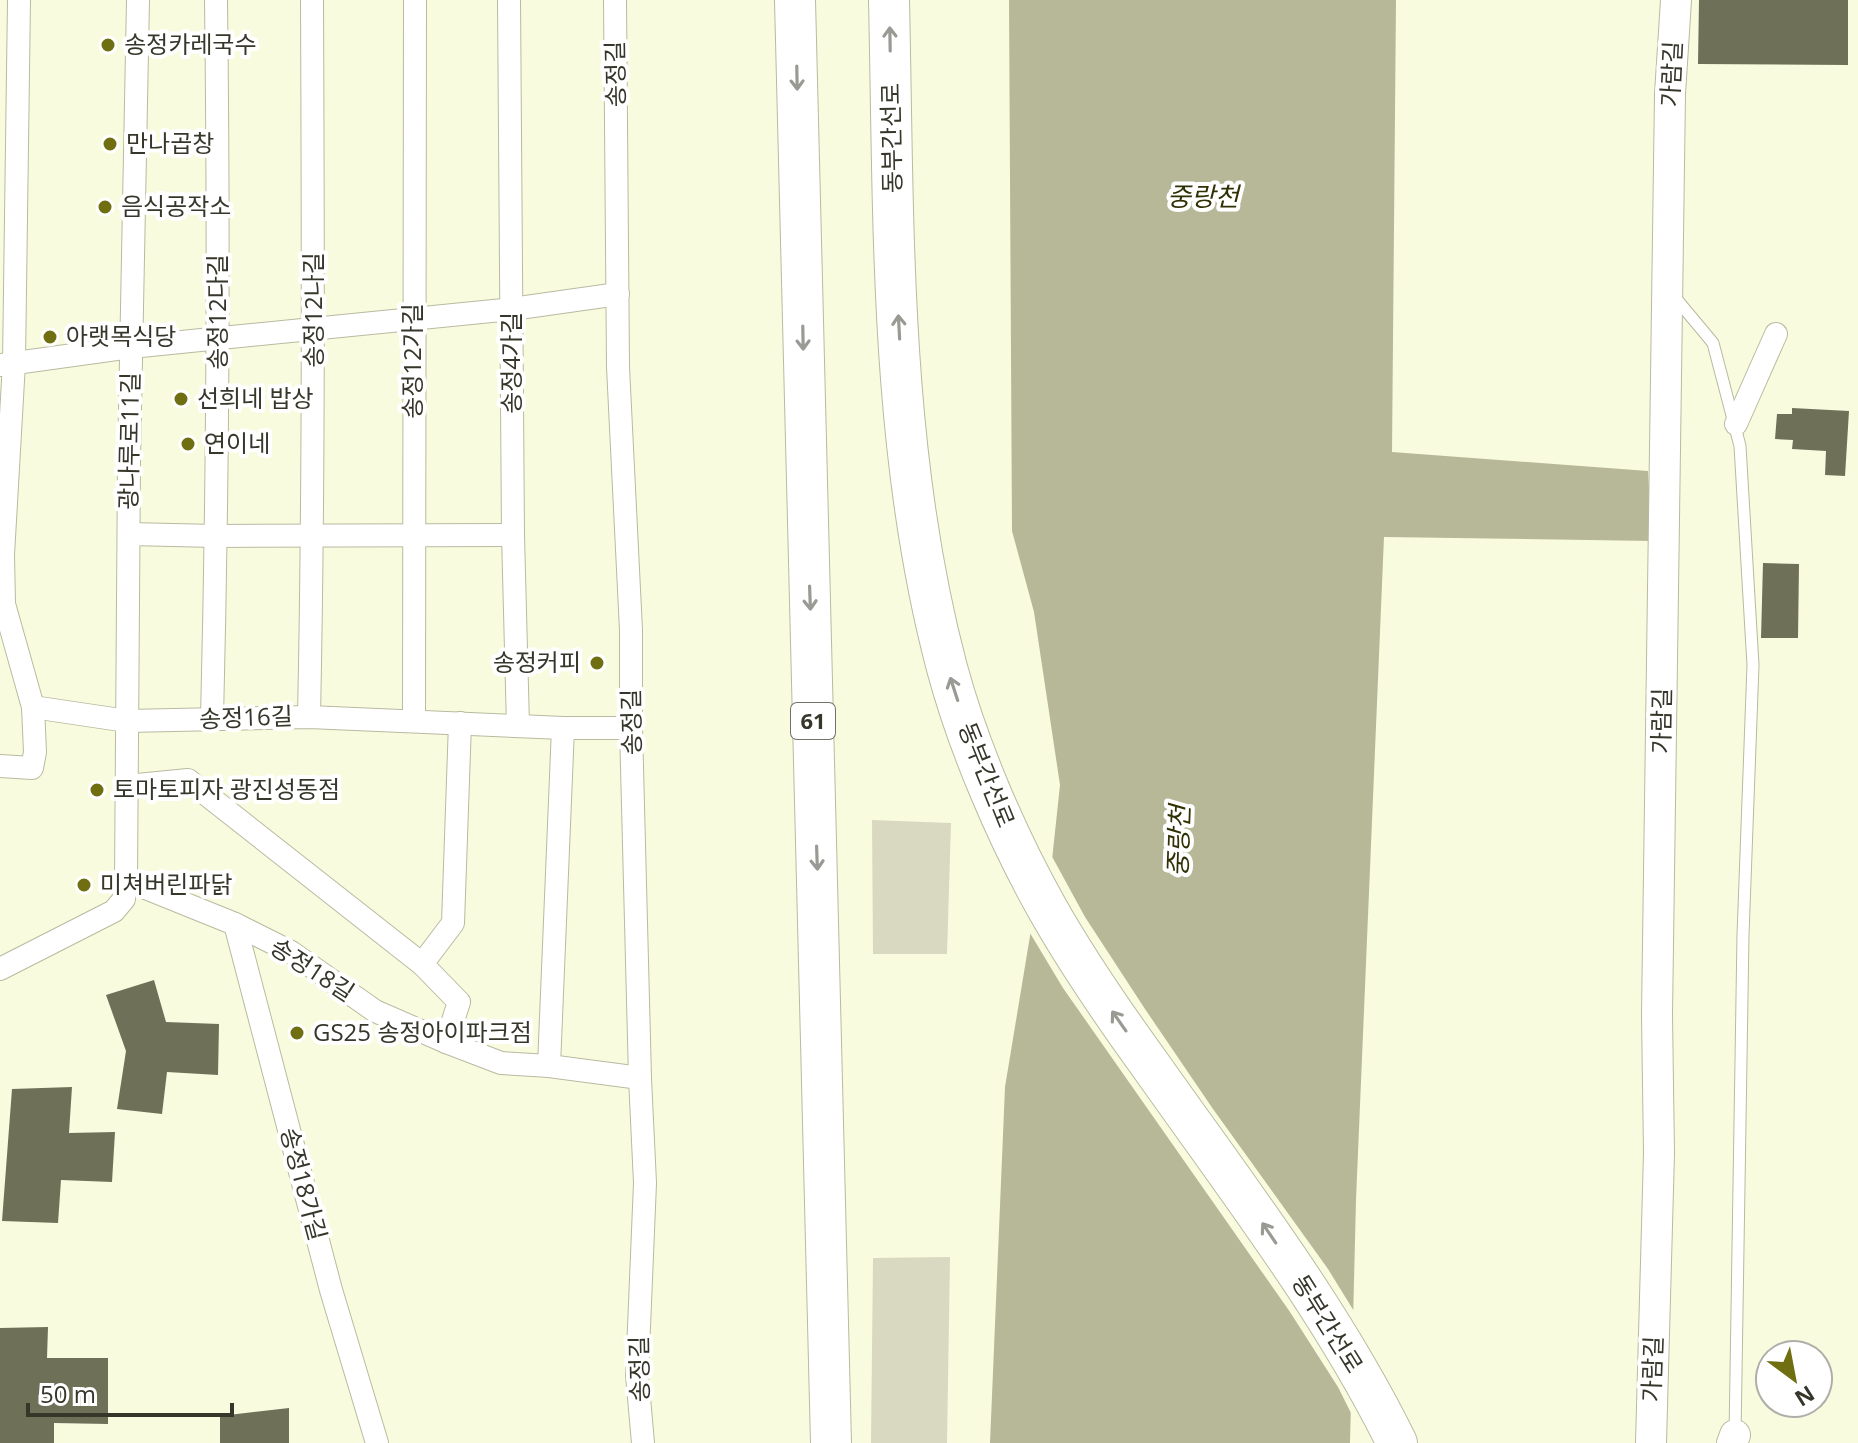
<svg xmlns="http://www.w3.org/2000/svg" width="1858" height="1443" font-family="'Open Sans','Noto Sans KR',sans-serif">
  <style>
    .green { fill: #d8d9c0 }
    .water { fill: #b7b897 }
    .pier { fill: #f9fbdf }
    .building { fill: #6f7058 }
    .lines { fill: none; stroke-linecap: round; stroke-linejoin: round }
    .lane-casing { stroke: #b9baa0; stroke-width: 13 }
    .street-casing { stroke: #b9baa0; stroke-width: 24 }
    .secondary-casing { stroke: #b9baa0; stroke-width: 32 }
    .highway-casing { stroke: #b9baa0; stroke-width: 42 }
    .lane { stroke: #fff; stroke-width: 11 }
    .street { stroke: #fff; stroke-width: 22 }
    .secondary { stroke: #fff; stroke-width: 30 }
    .highway { stroke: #fff; stroke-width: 40 }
    .oneway { stroke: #9a9a95 }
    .poi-dot { fill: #6f6e10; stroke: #fff; stroke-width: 3 }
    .labels { text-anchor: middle; stroke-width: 8; stroke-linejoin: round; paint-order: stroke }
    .shield { fill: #fff; stroke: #72726b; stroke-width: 2 }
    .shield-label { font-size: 22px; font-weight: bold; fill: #36362b }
    .poi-label { font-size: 24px; fill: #36362b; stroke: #fff; text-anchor: start }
    .street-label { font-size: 24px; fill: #36362b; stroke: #fff }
    .water-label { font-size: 26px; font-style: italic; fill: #303005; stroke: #fff }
  </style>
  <rect width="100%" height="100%" fill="#f9fbdf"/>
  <!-- green -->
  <g class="green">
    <path d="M872,820L951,823L947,954H873Z"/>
    <path d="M950,1257L947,1443H871L873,1258Z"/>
  </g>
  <!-- water -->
  <path class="water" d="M1009,0H1396L1392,452L1648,471L1652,541L1384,537L1356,1200L1350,1443H990L1005,1087L1031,930L1052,860L1060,785L1034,612L1012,531Z"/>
  <!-- pier -->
  <path class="pier" d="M1049,851L1085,917L1145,1009L1213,1109L1328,1269L1357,1316L1354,1419L1338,1387L1290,1312L1063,988L1027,928Z"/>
  <!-- building -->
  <g class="building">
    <path d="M1699,0H1848V65L1698,64Z"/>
    <path d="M1792,408L1849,411L1845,476L1825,475L1826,451L1792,449L1793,440L1775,439L1777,414H1792Z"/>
    <path d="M1763,563L1799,564L1798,638H1761Z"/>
    <path d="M154,980L166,1022L219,1024L218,1075L167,1072L162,1114L117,1109L126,1051L106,995Z"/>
    <path d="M72,1087L69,1133L115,1132L112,1182L61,1180L58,1223L2,1221L12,1089Z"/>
    <path d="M48,1327L47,1358H108V1424L54,1423V1443H0V1328Z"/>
    <path d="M289,1408V1443H220V1416Z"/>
  </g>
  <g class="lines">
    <!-- lane casing -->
    <g class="lane-casing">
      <path id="lane" d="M1673,295L1713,343L1740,446L1753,665L1743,935L1735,1436"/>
    </g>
    <!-- street casing -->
    <g class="street-casing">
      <g id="street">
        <path d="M509,0L513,535L518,726"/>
        <path d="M615,0L618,367L631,630V728L640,1078L645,1183L637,1375L643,1443"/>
        <path d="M1,365L131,347L512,309L618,294"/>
        <path d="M1736,424L1776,334"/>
        <path d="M129,534L216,536L513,535"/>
        <path d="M33,707L127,721L309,717L563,728H631"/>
        <path d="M309,717C314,478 313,239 312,0"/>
        <path d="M212,719C218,480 219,240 216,0"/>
        <path d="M414,721L415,0"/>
        <path d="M0,766L32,768L35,752L33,707L4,604L3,555L14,363L19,0"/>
        <path d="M127,786L188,780L422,964"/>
        <path d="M126,880L235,924L291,952L375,1011L446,1042L501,1063L549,1066L640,1078"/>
        <path d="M235,924L331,1290L377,1443"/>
        <path d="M0,969L114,911L124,899L126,880L129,462L138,0"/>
        <path d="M446,1042L459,1002L422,964L453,923L460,723"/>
        <path d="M549,1066L563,728"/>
      </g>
    </g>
    <!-- secondary casing -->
    <g class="secondary-casing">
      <g id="secondary">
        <path d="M1651,1443L1659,1153L1657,1015L1670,94L1676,0"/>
        <path d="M1732,1443L1735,1435"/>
      </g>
    </g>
    <!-- highway casing -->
    <g class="highway-casing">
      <g id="highway">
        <path d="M795,0L831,1443"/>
        <path d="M889,0C894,223 889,450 947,668C968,746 1007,837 1047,908C1078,963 1114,1015 1151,1066C1237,1188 1331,1309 1397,1443"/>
      </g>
    </g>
    <!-- lane -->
    <use href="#lane" class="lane"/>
    <!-- street -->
    <use href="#street" class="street"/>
    <!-- secondary -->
    <use href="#secondary" class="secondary"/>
    <!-- highway -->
    <use href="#highway" class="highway"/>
  </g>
  <!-- one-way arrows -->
  <defs><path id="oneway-shaft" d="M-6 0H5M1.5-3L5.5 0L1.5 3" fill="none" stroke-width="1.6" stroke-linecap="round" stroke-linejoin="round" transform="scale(2)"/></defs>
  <g class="oneway">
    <use href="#oneway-shaft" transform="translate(890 39) rotate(-91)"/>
    <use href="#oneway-shaft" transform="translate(797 78) rotate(89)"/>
    <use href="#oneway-shaft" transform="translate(899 327) rotate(-93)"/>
    <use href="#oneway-shaft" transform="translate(803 338) rotate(89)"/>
    <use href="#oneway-shaft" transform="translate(810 598) rotate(88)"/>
    <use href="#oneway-shaft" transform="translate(954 689) rotate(-108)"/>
    <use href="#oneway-shaft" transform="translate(817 858) rotate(88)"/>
    <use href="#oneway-shaft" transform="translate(1119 1021) rotate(-125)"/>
    <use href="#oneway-shaft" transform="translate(1269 1233) rotate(-124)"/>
  </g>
  <!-- markers -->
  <g class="poi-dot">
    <circle cx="108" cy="45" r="8"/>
    <circle cx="110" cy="144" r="8"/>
    <circle cx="105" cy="207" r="8"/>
    <circle cx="50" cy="337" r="8"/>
    <circle cx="181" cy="399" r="8"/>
    <circle cx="188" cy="444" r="8"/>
    <circle cx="597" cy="663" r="8"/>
    <circle cx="97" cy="790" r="8"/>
    <circle cx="84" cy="885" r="8"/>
    <circle cx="297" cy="1033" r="8"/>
  </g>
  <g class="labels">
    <!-- shield labels -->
    <rect class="shield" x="791" y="703" width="44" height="36" rx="6"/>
    <g class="shield-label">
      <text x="813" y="729">61</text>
    </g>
    <!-- poi labels -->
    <g class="poi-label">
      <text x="124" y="53">송정카레국수</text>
      <text x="126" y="152">만나곱창</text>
      <text x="121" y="215">음식공작소</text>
      <text x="66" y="345">아랫목식당</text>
      <text x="197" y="407">선희네 밥상</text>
      <text x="204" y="452">연이네</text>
      <text x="581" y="671" text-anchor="end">송정커피</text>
      <text x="113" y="798">토마토피자 광진성동점</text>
      <text x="100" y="893">미쳐버린파닭</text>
      <text x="313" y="1041">GS25 송정아이파크점</text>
    </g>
    <!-- street labels -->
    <g class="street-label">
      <text transform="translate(616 74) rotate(-91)" y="8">송정길</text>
      <text transform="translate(1672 74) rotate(-87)" y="8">가람길</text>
      <text transform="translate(892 138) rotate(-91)" y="8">동부간선로</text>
      <text transform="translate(314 310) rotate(-90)" y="8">송정12나길</text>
      <text transform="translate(218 312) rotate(-90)" y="8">송정12다길</text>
      <text transform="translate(413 361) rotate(-90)" y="8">송정12가길</text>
      <text transform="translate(512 363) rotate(-90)" y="8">송정4가길</text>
      <text transform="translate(130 441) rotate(-89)" y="8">광나루로11길</text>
      <text transform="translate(246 718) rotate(-2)" y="8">송정16길</text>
      <text transform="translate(1662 721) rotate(-89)" y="8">가람길</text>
      <text transform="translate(632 722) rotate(-91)" y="8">송정길</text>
      <text transform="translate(986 775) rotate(68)" y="8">동부간선로</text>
      <text transform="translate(312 970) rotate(33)" y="8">송정18길</text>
      <text transform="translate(303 1184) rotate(75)" y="8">송정18가길</text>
      <text transform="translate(1327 1324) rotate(58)" y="8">동부간선로</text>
      <text transform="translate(640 1369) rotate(-91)" y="8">송정길</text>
      <text transform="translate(1653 1369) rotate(-88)" y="8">가람길</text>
    </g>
    <!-- water labels -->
    <g class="water-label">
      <text x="1203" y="206">중랑천</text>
      <text transform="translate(1179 841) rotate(-88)" y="9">중랑천</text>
    </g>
  </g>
  <!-- north arrow -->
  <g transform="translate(1794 1379) rotate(148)"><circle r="38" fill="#ffffff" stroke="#afafaa" stroke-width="2"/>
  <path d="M0-6L14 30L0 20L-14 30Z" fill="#6f6e10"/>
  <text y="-12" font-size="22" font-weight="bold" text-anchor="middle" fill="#36362b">N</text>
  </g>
  <!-- scale -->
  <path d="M28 1403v12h204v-12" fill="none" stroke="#36362b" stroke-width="4"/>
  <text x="40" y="1403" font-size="24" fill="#36362b" stroke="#ffffff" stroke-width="6" paint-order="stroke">50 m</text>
</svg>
